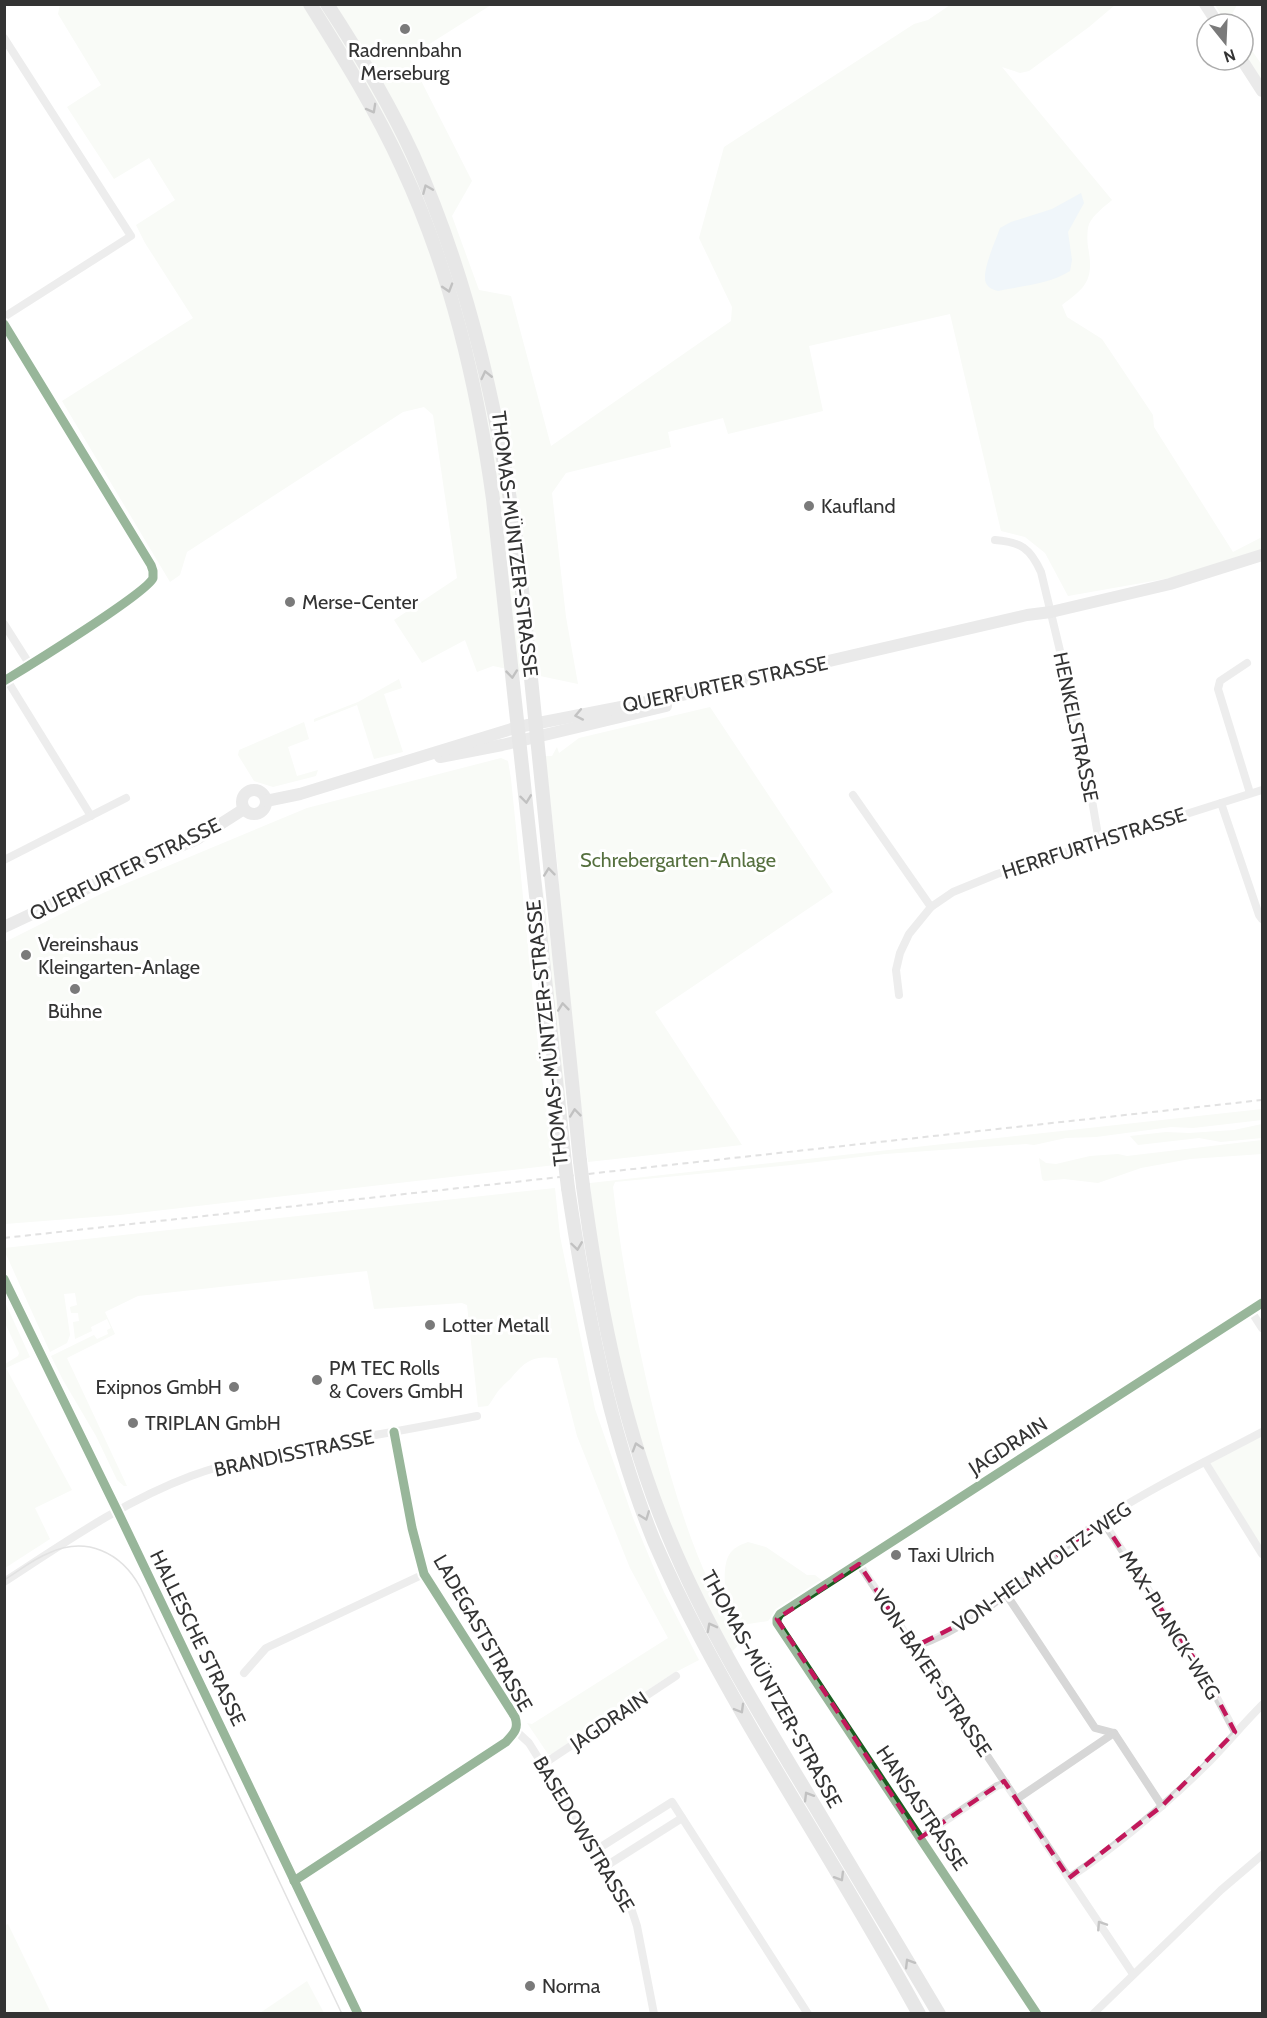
<svg xmlns="http://www.w3.org/2000/svg" width="1267" height="2018" font-family="Cabin,sans-serif">
  <style>
    .green { fill: #f1f5ed }
    .water { fill: #ddebf3 }
    .lines { fill: none; stroke-linecap: round; stroke-linejoin: round }
    .street { stroke: #d7d7d7; stroke-width: 8 }
    .secondary { stroke: #d0d0d0; stroke-width: 12 }
    .primary { stroke: #cacaca; stroke-width: 14 }
    .tram { stroke: #bebebe; stroke-width: 1.5 }
    .rail { stroke: #bebebe; stroke-width: 2; stroke-dasharray: 6 4.5; stroke-linecap: butt }
    .primary-bridge { stroke: #cacaca; stroke-width: 14 }
    .cycleway-casing { stroke: #fff; stroke-width: 13 }
    .cycleway { stroke: #1b5e20; stroke-width: 9 }
    .oneway { stroke: #777 }
    .oneway2 { stroke: #7a7a7a }
    .oneway3 { stroke: #7d7d7d }
    .marked { fill: none; stroke: #c2185b; stroke-width: 4.5; stroke-dasharray: 12 8; stroke-linejoin: round }
    .poi-dot { fill: #7a7a7a; stroke: #fff; stroke-width: 2 }
    .labels { text-anchor: middle; stroke-width: 6; stroke-linejoin: round; paint-order: stroke }
    .poi-label { font-size: 20px; fill: #333; stroke: #fff; text-anchor: start }
    .street-label { font-size: 20px; fill: #333; stroke: #fff }
    .park-label { font-size: 20px; fill: #56703f; stroke: #fff }
  </style>
  <rect width="100%" height="100%" fill="#fff"/>
  <!-- green -->
  <g class="green">
    <path d="M60,4L491,5L409,57L472,181L452,216L479,290L511,296L551,446L731,321L732,307L699,238L724,147L914,24L928,20L950,5H1115L1089,27L1029,71L1020,73L1002,67L1112,200C1105,206 1093,215 1089,224C1087,230 1087,240 1088,247C1094,279 1087,287 1062,305L1067,317L1102,339L1153,415L1154,427L1233,552L1262,537V550L1176,577L1068,596L1045,553L1025,537L1001,531L950,314L809,346L823,411L728,434L723,418L668,432L671,447L566,473L552,493L566,617L578,684L493,666L477,672L465,640L422,663L394,620L457,578L433,415L424,407L403,412L187,552L180,575L170,582L62,401L193,318L145,243L136,225L175,200L149,158L114,179L67,107L101,85L58,14Z"/>
    <path d="M1215,5H1237L1232,14L1236,24H1223L1222,16Z"/>
    <path d="M1243,38L1262,65V84L1243,55Z"/>
    <path d="M399,679L402,688L384,694L403,752L374,759L357,705L314,722V719L358,702Z"/>
    <path d="M710,707L833,892L655,1012L742,1145L588,1162L564,966L558,869L545,756H552L557,747L559,753L579,738Z"/>
    <path d="M304,722L309,739L288,747L297,776L318,770L316,776L273,787L254,781L238,755L239,750Z"/>
    <path d="M501,758L508,761L511,779L541,1073L555,1165L120,1215L5,1224V942L103,893L307,808Z"/>
    <path d="M542,882L553,960L571,1155H567Z"/>
    <path d="M1262,1109V1120L1193,1128L1171,1127L1096,1137L1066,1138L1034,1145L1026,1144L885,1154L791,1165L615,1182L613,1187C622,1266 637,1344 656,1421C675,1497 699,1575 741,1642L731,1653L705,1605L659,1499L633,1421L598,1269L590,1183Z"/>
    <path d="M1262,1124V1138L1221,1142L1199,1138L1138,1145L1130,1136L1166,1132L1189,1133L1234,1130Z"/>
    <path d="M1262,1140V1154L1190,1159L1141,1168L1098,1183L1064,1179L1044,1181L1042,1179L1039,1158L1046,1163L1056,1164L1090,1156L1118,1154L1127,1156Z"/>
    <path d="M555,1188L560,1236L595,1409L633,1518L664,1592L699,1660L672,1674L552,1754H548L527,1723L532,1724L668,1638L630,1568L577,1436L557,1358C534,1356 527,1359 512,1377C509,1381 505,1383 502,1387C496,1392 493,1400 488,1406L478,1407L467,1305L462,1303L374,1309L367,1271L138,1296L105,1312L115,1334L67,1358L127,1486H124L117,1480L96,1436L63,1380L51,1356L94,1335L97,1339L108,1334L107,1330L111,1328L107,1319L91,1327L92,1331L75,1339L73,1322L79,1321L78,1313H71L70,1307L77,1305L75,1293L64,1294L70,1335L67,1343L50,1352L5,1252L4,1248Z"/>
    <path d="M5,1302L30,1357L6,1368L72,1490L35,1508L50,1539L5,1568V1364L18,1356L19,1353L5,1323Z"/>
    <path d="M1262,1435V1548L1209,1463Z"/>
    <path d="M748,1542L766,1547L807,1575H815L824,1582L776,1611L768,1621L742,1625C739,1623 736,1621 734,1619C725,1608 721,1568 729,1555C733,1548 740,1545 748,1542Z"/>
    <path d="M8,1924L51,2013H5L4,1926Z"/>
    <path d="M307,1981L324,2013H260Z"/>
  </g>
  <!-- water -->
  <path class="water" d="M1081,193L1084,203L1068,232L1072,260L1070,271C1050,284 1020,286 998,291C994,290 988,288 986,283C981,272 996,240 1000,228L1011,222L1052,209Z"/>
  <g class="lines">
    <!-- street -->
    <g class="street">
      <path d="M4,38L131,236L4,317"/>
      <path d="M4,324L151,565L153,571V578C147,593 27,667 4,681"/>
      <path d="M995,540C1021,542 1030,548 1041,572L1082,742L1099,841"/>
      <path d="M4,624L30,665"/>
      <path d="M1247,663L1220,681L1218,689L1250,793"/>
      <path d="M7,680L91,816"/>
      <path d="M853,795L931,907"/>
      <path d="M1221,803L1259,915L1262,919"/>
      <path d="M4,860L126,798"/>
      <path d="M899,995L896,970L900,953L909,934L931,907L953,892L997,874L1262,790"/>
      <path d="M1251,1311L1262,1328"/>
      <path d="M1205,1462L1262,1554"/>
      <path d="M1102,1520L1205,1675L1235,1732"/>
      <path d="M859,1564L1133,1974"/>
      <path d="M4,1582C64,1543 124,1501 191,1476C240,1458 291,1450 342,1441C387,1433 432,1425 477,1416"/>
      <path d="M1006,1594L1095,1728L1114,1733L1162,1806"/>
      <path d="M914,1647C988,1622 1039,1561 1102,1520C1153,1487 1209,1460 1262,1432"/>
      <path d="M244,1673L266,1648L424,1574"/>
      <path d="M516,1731L529,1743L630,1905L637,1926L654,2014"/>
      <path d="M542,1765L676,1676"/>
      <path d="M1017,1799L1114,1733"/>
      <path d="M920,1838L997,1786L1006,1783"/>
      <path d="M596,1850L672,1802L808,2014"/>
      <path d="M606,1866L682,1818"/>
      <path d="M1069,1878C1118,1845 1163,1807 1205,1766C1225,1746 1242,1725 1262,1705"/>
      <path d="M294,1881L506,1742C514,1733 519,1729 515,1717L424,1574L412,1528L394,1432"/>
      <path d="M1037,2014L777,1623V1619L780,1614L1262,1303"/>
      <path d="M1093,2014L1221,1890L1262,1855"/>
    </g>
    <!-- secondary -->
    <g class="secondary">
      <path d="M1205,4L1218,24"/>
      <path d="M1242,60L1262,91"/>
      <path d="M440,757L502,745L666,706"/>
      <circle cx="254" cy="802" r="12"/>
      <path d="M266,801L300,794L518,727L678,696L1027,615L1051,612L1170,584L1262,555"/>
      <path d="M4,927L132,867L197,839L244,809"/>
      <path d="M4,1279L118,1512L358,2014"/>
    </g>
    <!-- primary -->
    <g class="primary">
      <path d="M310,4C343,57 376,110 402,167C451,272 477,384 493,499L565,1163"/>
      <path d="M327,4C359,53 389,103 413,155C471,284 500,421 519,560L580,1161"/>
      <path d="M583,1186C598,1298 619,1409 660,1515C696,1608 747,1693 798,1778C845,1856 892,1935 939,2014"/>
      <path d="M568,1188C586,1308 608,1428 654,1541C683,1608 718,1671 755,1735C810,1828 867,1919 919,2014"/>
    </g>
    <!-- tram -->
    <path class="tram" d="M4,1580C19,1571 33,1559 49,1553C86,1536 121,1552 140,1587L342,2014"/>
    <!-- rail -->
    <path class="rail" d="M4,1238L1262,1100"/>
    <!-- primary-bridge -->
    <g class="primary-bridge">
      <path d="M580,1161L583,1186"/>
      <path d="M565,1163L568,1188"/>
    </g>
    <!-- cycleway casing -->
    <g class="cycleway-casing">
      <g id="cycleway">
        <path d="M4,324L151,565L153,571V578C147,593 27,667 4,681"/>
        <path d="M4,1279L118,1512L358,2014"/>
        <path d="M294,1881L506,1742C514,1733 519,1729 515,1717L424,1574L412,1528L394,1432"/>
        <path d="M1037,2014L777,1623V1619L780,1614L1262,1303"/>
      </g>
    </g>
    <!-- cycleway -->
    <use href="#cycleway" class="cycleway"/>
  </g>
  <!-- one-way arrows -->
  <defs><path id="oneway-chevron" d="M-2-3.5L2.5 0L-2 3.5" fill="none" stroke-width="1.6" stroke-linecap="round" stroke-linejoin="round" transform="scale(1.5)"/></defs>
  <g class="oneway">
    <use href="#oneway-chevron" transform="translate(372 109) rotate(61)"/>
    <use href="#oneway-chevron" transform="translate(427 189) rotate(-113)"/>
    <use href="#oneway-chevron" transform="translate(448 288) rotate(73)"/>
    <use href="#oneway-chevron" transform="translate(486 375) rotate(-103)"/>
    <use href="#oneway-chevron" transform="translate(512 674) rotate(84)"/>
    <use href="#oneway-chevron" transform="translate(526 799) rotate(83)"/>
    <use href="#oneway-chevron" transform="translate(549 872) rotate(-96)"/>
    <use href="#oneway-chevron" transform="translate(563 1007) rotate(-96)"/>
    <use href="#oneway-chevron" transform="translate(575 1113) rotate(-96)"/>
    <use href="#oneway-chevron" transform="translate(577 1246) rotate(82)"/>
    <use href="#oneway-chevron" transform="translate(637 1447) rotate(-107)"/>
    <use href="#oneway-chevron" transform="translate(645 1516) rotate(69)"/>
    <use href="#oneway-chevron" transform="translate(711 1627) rotate(-118)"/>
    <use href="#oneway-chevron" transform="translate(740 1709) rotate(60)"/>
    <use href="#oneway-chevron" transform="translate(808 1796) rotate(-121)"/>
    <use href="#oneway-chevron" transform="translate(840 1877) rotate(59)"/>
    <use href="#oneway-chevron" transform="translate(909 1963) rotate(-121)"/>
  </g>
  <use class="oneway2" href="#oneway-chevron" transform="translate(579 715) rotate(169)"/>
  <use class="oneway3" href="#oneway-chevron" transform="translate(1101 1925) rotate(-123)"/>
  <!-- marked area -->
  <path d="M0 0H1267V2018H0ZM1102,1520L1205,1675L1235,1732L1162,1806L1069,1878L1004,1781L920,1838L777,1619L859,1564L914,1647L980,1614Z" fill="#fff" fill-opacity=".55" fill-rule="evenodd"/>
  <path class="marked" d="M1102,1520L1205,1675L1235,1732L1162,1806L1069,1878L1004,1781L920,1838L777,1619L859,1564L914,1647L980,1614Z"/>
  <!-- markers -->
  <g class="poi-dot">
    <circle cx="405" cy="29" r="6"/>
    <circle cx="809" cy="506" r="6"/>
    <circle cx="290" cy="602" r="6"/>
    <circle cx="26" cy="955" r="6"/>
    <circle cx="75" cy="989" r="6"/>
    <circle cx="430" cy="1325" r="6"/>
    <circle cx="317" cy="1380" r="6"/>
    <circle cx="234" cy="1387" r="6"/>
    <circle cx="133" cy="1423" r="6"/>
    <circle cx="896" cy="1555" r="6"/>
    <circle cx="530" cy="1986" r="6"/>
  </g>
  <g class="labels">
    <!-- poi labels -->
    <g class="poi-label">
      <text x="405" y="57" text-anchor="middle">Radrennbahn<tspan x="405" dy="23">Merseburg</tspan></text>
      <text x="821" y="513">Kaufland</text>
      <text x="302" y="609">Merse-Center</text>
      <text x="38" y="951">Vereinshaus<tspan x="38" dy="23">Kleingarten-Anlage</tspan></text>
      <text x="75" y="1018" text-anchor="middle">Bühne</text>
      <text x="442" y="1332">Lotter Metall</text>
      <text x="329" y="1375">PM TEC Rolls<tspan x="329" dy="23">&amp; Covers GmbH</tspan></text>
      <text x="222" y="1394" text-anchor="end">Exipnos GmbH</text>
      <text x="145" y="1430">TRIPLAN GmbH</text>
      <text x="908" y="1562">Taxi Ulrich</text>
      <text x="542" y="1993">Norma</text>
    </g>
    <!-- street labels -->
    <g class="street-label">
      <text transform="translate(515 544) rotate(83)" y="7">THOMAS-MÜNTZER-STRASSE</text>
      <text transform="translate(725 684) rotate(-12)" y="7">QUERFURTER STRASSE</text>
      <text transform="translate(1076 727) rotate(78)" y="7">HENKELSTRASSE</text>
      <text transform="translate(1094 843) rotate(-18)" y="7">HERRFURTHSTRASSE</text>
      <text transform="translate(125 869) rotate(-26)" y="7">QUERFURTER STRASSE</text>
      <text transform="translate(547 1033) rotate(-96)" y="7">THOMAS-MÜNTZER-STRASSE</text>
      <text transform="translate(1008 1446) rotate(-33)" y="7">JAGDRAIN</text>
      <text transform="translate(294 1453) rotate(-12)" y="7">BRANDISSTRASSE</text>
      <text transform="translate(1042 1567) rotate(-35)" y="7">VON-HELMHOLTZ-WEG</text>
      <text transform="translate(1170 1625) rotate(58)" y="7">MAX-PLANCK-WEG</text>
      <text transform="translate(483 1633) rotate(60)" y="7">LADEGASTSTRASSE</text>
      <text transform="translate(198 1638) rotate(64)" y="7">HALLESCHE STRASSE</text>
      <text transform="translate(932 1673) rotate(56)" y="7">VON-BAYER-STRASSE</text>
      <text transform="translate(772 1689) rotate(61)" y="7">THOMAS-MÜNTZER-STRASSE</text>
      <text transform="translate(609 1721) rotate(-34)" y="7">JAGDRAIN</text>
      <text transform="translate(922 1808) rotate(56)" y="7">HANSASTRASSE</text>
      <text transform="translate(584 1834) rotate(59)" y="7">BASEDOWSTRASSE</text>
    </g>
    <!-- park labels -->
    <g class="park-label">
      <text x="678" y="867">Schrebergarten-Anlage</text>
    </g>
  </g>
  <!-- border -->
  <rect width="1267" height="2018" fill="none" stroke="#333333" stroke-width="12"/>
  <!-- north arrow -->
  <g transform="translate(1225 42) rotate(162)"><circle r="28" fill="#ffffff" stroke="#adadad" stroke-width="1.5"/>
  <path d="M0-4.5L10 22L0 15L-10 22Z" fill="#7a7a7a"/>
  <text y="-9" font-size="16" font-weight="bold" text-anchor="middle" fill="#333333">N</text>
  </g>
</svg>
